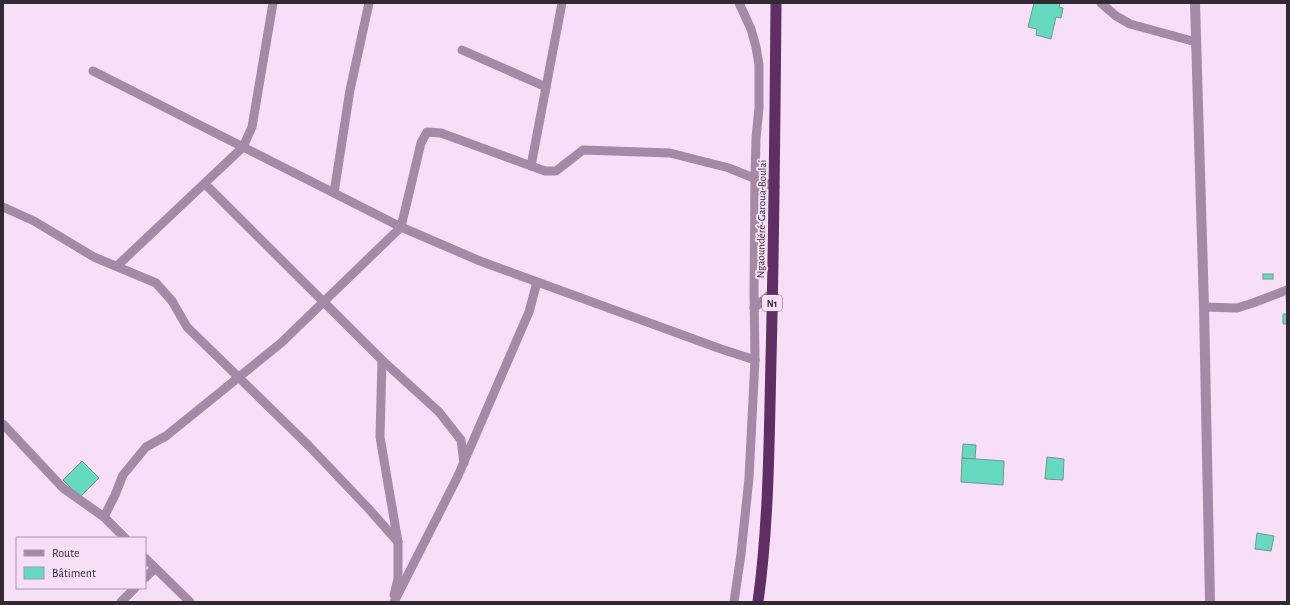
<svg xmlns="http://www.w3.org/2000/svg" width="1290" height="605" font-family="'Alegreya Sans',sans-serif">
  <style>
    .building { fill: #66dabf; stroke: #73968c }
    .lines { fill: none; stroke-linecap: round; stroke-linejoin: round }
    .minor { stroke: #a48aa6; stroke-width: 9 }
    .tertiary { stroke: #a48aa6; stroke-width: 10 }
    .trunk { stroke: #5f2e64; stroke-width: 11 }
    .labels { text-anchor: middle; stroke-width: 4; stroke-linejoin: round; paint-order: stroke }
    .shield { fill: #f7dff8; stroke: #6d606e; stroke-width: 1 }
    .shield-label { font-size: 10px; font-weight: bold; fill: #322a33 }
    .street-label { font-size: 11px; fill: #322a33; stroke: #f7dff8 }
  </style>
  <rect width="100%" height="100%" fill="#f7dff8"/>
  <!-- building -->
  <g class="building">
    <path d="M1034,3H1060L1059,7L1063,8L1061,18L1056,17L1051,39L1036,35L1037,29L1028,27Z"/>
    <rect x="1263" y="274" width="10" height="5"/>
    <path d="M1286,293H1287V324H1283V314H1287Z"/>
    <path d="M963,444L976,445L975,459L962,458Z"/>
    <path d="M1047,457L1064,459L1063,480L1045,479Z"/>
    <path d="M962,458L1004,461L1003,485L961,482Z"/>
    <path d="M82,461L99,478L80,497L63,480Z"/>
    <path d="M1257,533L1274,536L1271,551L1255,549Z"/>
  </g>
  <g class="lines">
    <!-- minor -->
    <g class="minor">
      <path d="M1101,3L1116,16L1130,24L1196,42"/>
      <path d="M462,50L546,87"/>
      <path d="M93,71L401,227L480,261L721,349L755,360"/>
      <path d="M531,166L562,3"/>
      <path d="M205,184L382,360L439,412L461,440L464,463"/>
      <path d="M334,193L350,90L369,3"/>
      <path d="M3,207L34,221L94,257L156,283L172,301L187,327L309,446L368,508L398,542"/>
      <path d="M117,266L243,147L252,127L273,3"/>
      <path d="M1204,307L1237,308L1253,303L1287,290"/>
      <path d="M754,308L772,293"/>
      <path d="M382,360L380,437L398,542V579L394,595"/>
      <path d="M3,424L63,488L104,517L125,538"/>
      <path d="M104,517L115,495L123,475L146,447L166,436L281,343L401,227L421,143L427,132L441,133L545,171H556L583,150L670,153L729,168L775,187"/>
      <path d="M145,558L190,602"/>
      <path d="M145,578L155,568"/>
      <path d="M121,602L135,588"/>
      <path d="M394,602L457,478L529,312L537,282"/>
      <path d="M734,602L741,554L749,478L755,360L754,291L755,178L756,138L759,108V65L756,47L751,29L739,3"/>
    </g>
    <!-- tertiary -->
    <path class="tertiary" d="M1195,3L1204,307L1210,602"/>
    <!-- trunk -->
    <path class="trunk" d="M758,602C769,522 769,441 771,360C774,241 775,122 776,3"/>
  </g>
  <g class="labels">
    <!-- shield labels -->
    <rect class="shield" x="762" y="295" width="20" height="16" rx="3"/>
    <g class="shield-label">
      <text x="772" y="307">N1</text>
    </g>
    <!-- street labels -->
    <g class="street-label">
      <text transform="translate(761 219) rotate(-89)" y="4">Ngaoundéré-Garoua-Boulai</text>
    </g>
  </g>
  <!-- border -->
  <rect width="1290" height="605" fill="none" stroke="#322a33" stroke-width="8"/>
  <!-- legend -->
  <rect x="16" y="537" width="130" height="52" fill="#f7dff8" stroke="#a897a9"/>
  <rect x="24" y="550" width="20" height="6" fill="#a48aa6" stroke="#a897a9"/>
  <text x="52" y="557" font-size="12" fill="#322a33">Route</text>
  <rect x="24" y="567" width="20" height="12" fill="#66dabf" stroke="#a897a9"/>
  <text x="52" y="577" font-size="12" fill="#322a33">Bâtiment</text>
</svg>
